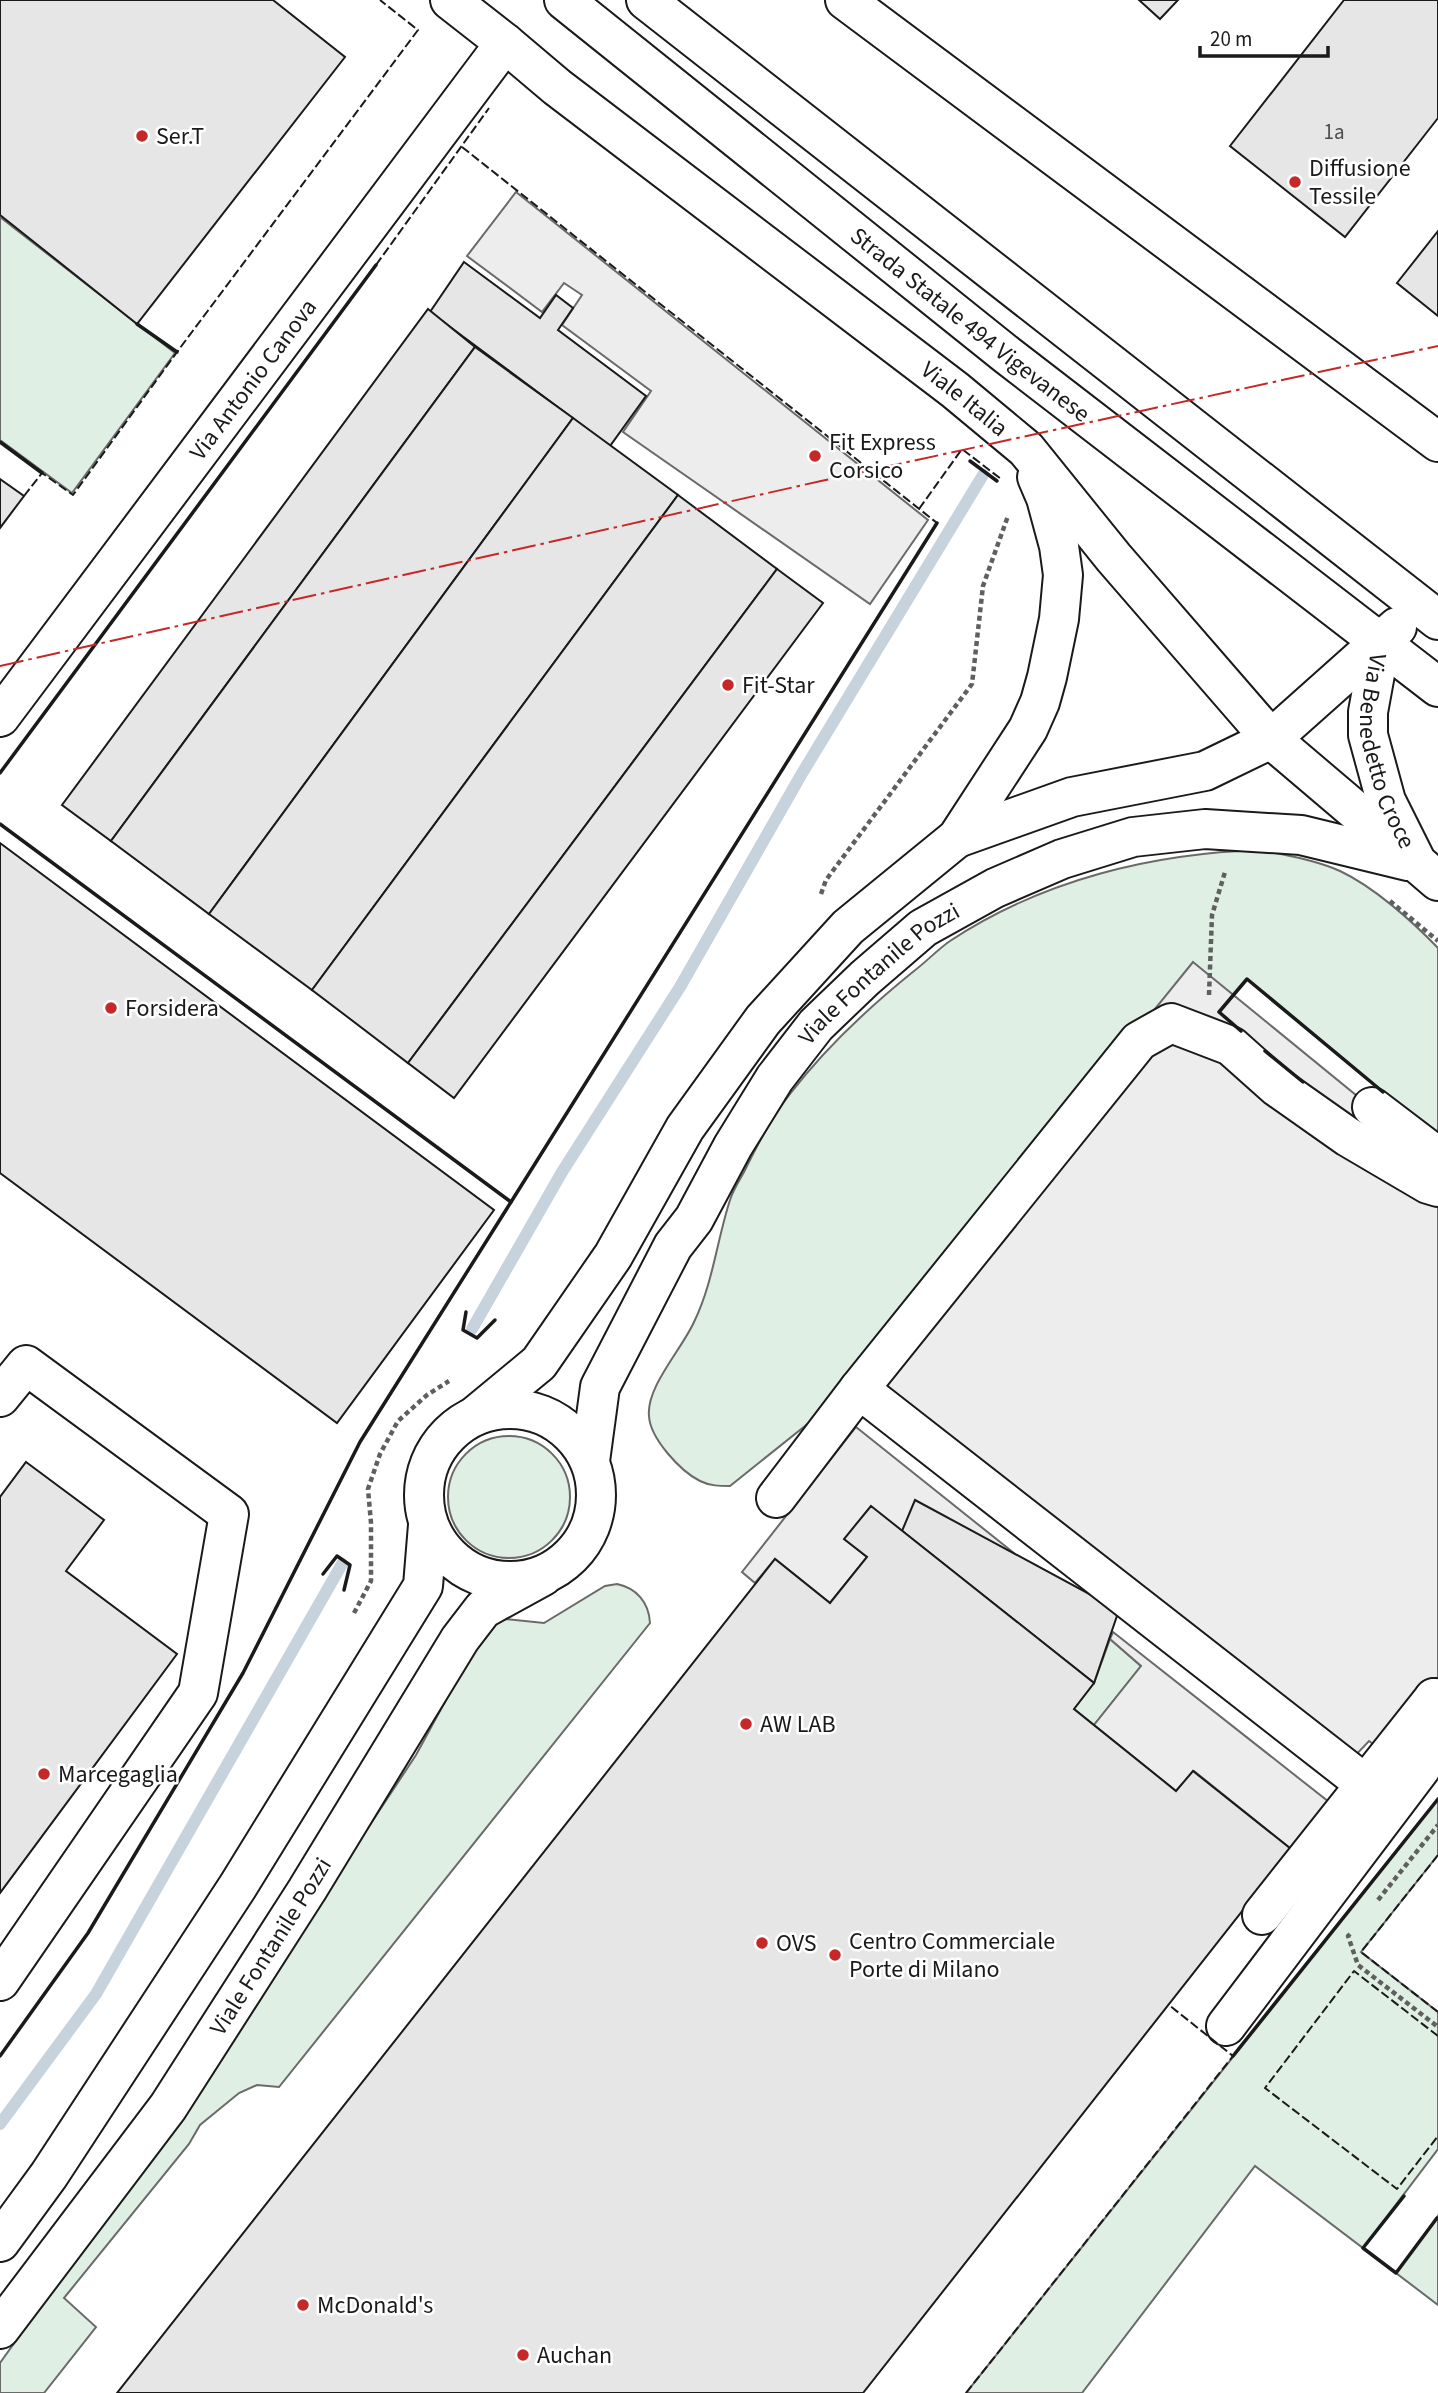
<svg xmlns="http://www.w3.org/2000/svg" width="1438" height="2393" font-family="'Source Sans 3',sans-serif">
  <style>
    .green { fill: #e0efe3; stroke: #6a6a6a; stroke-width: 2 }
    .parking { fill: #ededed; stroke: #6a6a6a; stroke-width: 2 }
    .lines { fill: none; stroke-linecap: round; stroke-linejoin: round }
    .stream { stroke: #c6d2dc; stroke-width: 12 }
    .building { fill: #e6e6e6; stroke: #1a1a1a; stroke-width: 2 }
    .minor-casing { stroke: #1a1a1a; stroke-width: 42 }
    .major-casing { stroke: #1a1a1a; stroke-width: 42 }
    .path { stroke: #5f5f5f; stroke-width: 4.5; stroke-dasharray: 5 3.5; stroke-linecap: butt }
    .minor { stroke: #fff; stroke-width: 38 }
    .major { stroke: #fff; stroke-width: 38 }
    .fence { stroke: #1a1a1a; stroke-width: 2; stroke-dasharray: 9 3.5; stroke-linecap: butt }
    .wall { stroke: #1a1a1a; stroke-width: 3.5 }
    .power { stroke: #c62828; stroke-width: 2; stroke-dasharray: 24 5 3.5 5; stroke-linecap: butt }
    .poi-dot { fill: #c62828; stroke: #fff; stroke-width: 2.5 }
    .labels { text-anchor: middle; stroke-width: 5; stroke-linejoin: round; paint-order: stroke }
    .number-label { font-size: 21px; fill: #4d4d4d }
    .poi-label { font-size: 24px; fill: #1a1a1a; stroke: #fff; text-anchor: start }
    .street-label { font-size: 24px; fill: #1a1a1a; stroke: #fff }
  </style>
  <rect width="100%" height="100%" fill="#fff"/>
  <!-- green -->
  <g class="green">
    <path d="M0,217L175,353L72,493L0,440Z"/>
    <path d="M1262,850C1288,856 1316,860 1340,871C1374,887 1412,921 1438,948V1133L1399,1105L1247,979L1219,1012L825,1410L730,1486C720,1486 710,1486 700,1481C680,1471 650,1438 649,1416C646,1387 682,1349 694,1322C713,1283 717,1240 730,1200C733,1190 739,1181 744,1172C757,1145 772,1117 790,1094C826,1047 868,1008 914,971C926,962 937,950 950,941C1042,880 1153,853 1262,850Z"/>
    <circle cx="509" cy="1497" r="61"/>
    <path d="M617,1584C636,1588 649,1602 650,1623L279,2087L257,2085L239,2093L200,2125L189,2144L64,2298L96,2327L44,2393H0V2363L193,2093L416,1755L489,1621L506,1619L544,1623L605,1586Z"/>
    <path d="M1110,1639L1141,1666L1094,1725L1074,1709L1094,1683Z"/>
    <path d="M1438,1799V1855L1361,1952L1438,2012V2149L1363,2248L1255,2166L1082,2393H966Z"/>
    <path d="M1438,2216V2305L1396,2273Z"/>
  </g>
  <!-- parking -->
  <g class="parking">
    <path d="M516,192L928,520L870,604L623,432L651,391L562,325L582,295L564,283L542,312L467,256Z"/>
    <path d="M1193,962L1438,1162V1706L1396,1761L1369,1741L1351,1760L848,1388Z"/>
    <path d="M856,1427L1104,1625L845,1539L867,1557L830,1603L775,1559L755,1583L742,1572Z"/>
    <path d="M1113,1632L1329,1802L1291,1849L1194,1771L1176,1791L1094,1725L1141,1666L1110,1639Z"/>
  </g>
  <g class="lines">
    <!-- stream -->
    <g class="stream">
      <path d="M472,1329L562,1172L680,987L801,775L983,475"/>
      <path d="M0,2124L96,1994L342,1564"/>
    </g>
  </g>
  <!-- building -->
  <g class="building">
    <path d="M0,0H273L345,57L137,324L0,215Z"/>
    <path d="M1139,0H1178L1160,19Z"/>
    <path d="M1344,0H1438V118L1345,237L1230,146Z"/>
    <path d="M1438,231V316L1397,283Z"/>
    <path d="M464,262L540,318L556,295L573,308L558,330L646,396L610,446L430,312Z"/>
    <path d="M428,309L475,347L111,841L62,805Z"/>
    <path d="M475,347L573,418L209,914L111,841Z"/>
    <path d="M573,418L678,495L312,990L209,914Z"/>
    <path d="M0,479L24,496L0,528Z"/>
    <path d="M678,495L777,569L408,1063L312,990Z"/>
    <path d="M777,569L823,603L454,1098L408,1063Z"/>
    <path d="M0,843L494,1210L337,1423L0,1173Z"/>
    <path d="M26,1462L104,1520L66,1571L177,1654L0,1893V1497Z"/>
    <path d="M915,1500L1119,1610L1094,1683L902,1531Z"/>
    <path d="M871,1506L1094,1683L1074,1709L1176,1791L1193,1771L1291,1849L863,2393H117L775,1559L830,1603L867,1557L844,1539Z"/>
  </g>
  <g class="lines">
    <!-- minor casing -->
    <g class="minor-casing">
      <g id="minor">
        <path id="s1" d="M450,0L505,43L557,87L955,390L1026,449L1114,558L1271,739L1417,863"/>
        <path d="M845,0L1438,442"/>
        <path id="s2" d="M0,717L505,43"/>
        <path d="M957,838L1072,797L1205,771L1271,739L1381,641"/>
        <path d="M1372,1107L1438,1157"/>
        <path d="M859,1389L1365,1784"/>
        <path d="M0,1397L26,1365L229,1514L198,1693L0,1981"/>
        <circle cx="510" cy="1495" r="86"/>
        <path d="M475,1416L539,1363L613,1256L685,1128L763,1020L848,927L957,838L1028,729L1040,702L1047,677L1059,619L1063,575L1059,546L1046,498L1037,477"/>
        <path id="s3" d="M590,1461L600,1387L673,1246L694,1219L733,1146L775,1078L816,1025L865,978L923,928L995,888L1062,859L1133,837L1205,829L1301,835L1408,861"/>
        <path d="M776,1498L859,1389L1139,1041L1171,1023L1231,1046L1277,1087L1348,1137L1428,1184L1438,1187"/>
        <path d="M1262,1915L1434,1698"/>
        <path d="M1226,2026L1421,1768L1430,1739L1434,1698"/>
        <path d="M0,2242L49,2175L238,1886L423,1586L428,1525"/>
        <path id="s4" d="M0,2329L168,2107L307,1890L460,1639L483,1609L543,1576"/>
      </g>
    </g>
    <!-- major casing -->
    <g class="major-casing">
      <g id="major">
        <path id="s5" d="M564,0L1007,355L1438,687"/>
        <path d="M646,0L1438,620"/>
        <path id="s6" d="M1397,627L1381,641L1368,712V735L1386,801L1417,863L1438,881"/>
      </g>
    </g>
    <!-- path -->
    <g class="path">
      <path d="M821,894L826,880L972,684L983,586L1008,516"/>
      <path d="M1390,901L1438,941"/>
      <path d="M1209,995L1212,915L1225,872"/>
      <path d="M354,1613L371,1581V1523L368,1489L380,1454L398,1421L427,1395L449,1381"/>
      <path d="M1378,1900L1438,1825"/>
      <path d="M1350,1934L1348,1936L1358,1965L1438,2027"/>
    </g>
    <!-- minor -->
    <use href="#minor" class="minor"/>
    <!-- major -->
    <use href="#major" class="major"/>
    <!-- fence -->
    <g class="fence">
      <path d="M462,147L937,523"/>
      <path d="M376,265L489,108"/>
      <path d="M24,496L42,473L73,495L177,352L418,30L380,0"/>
      <path d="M919,509L962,449L1001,479"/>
      <path d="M1438,1855L1361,1952L1438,2012"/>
      <path d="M1438,2036L1354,1971L1265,2088L1397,2189L1438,2136"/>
      <path d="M966,2393L1233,2056L1169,2005"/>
    </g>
    <!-- wall -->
    <g class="wall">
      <path d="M137,324L177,352"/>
      <path d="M0,442L42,473"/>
      <path d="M970,461L997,481"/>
      <path d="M0,773L376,265"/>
      <path d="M0,824L511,1202L937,523"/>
      <path d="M1241,1031L1219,1012L1247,979L1383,1092"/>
      <path d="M1265,1051L1303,1082"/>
      <path d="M466,1312L463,1330L477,1338L495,1320"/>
      <path d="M323,1574L337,1556L350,1565L344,1590"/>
      <path d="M0,2056L88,1933L243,1673L360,1442L511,1202"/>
      <path d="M1233,2056L1438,1799"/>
      <path d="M1404,2196L1363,2248L1396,2273L1437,2218"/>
    </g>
    <!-- power -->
    <path class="power" d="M0,666L821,481L1438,346"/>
  </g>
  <!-- markers -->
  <g class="poi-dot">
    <circle cx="142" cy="136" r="7"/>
    <circle cx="1295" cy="182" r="7"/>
    <circle cx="815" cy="456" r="7"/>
    <circle cx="728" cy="685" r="7"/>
    <circle cx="111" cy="1008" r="7"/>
    <circle cx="746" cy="1724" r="7"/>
    <circle cx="44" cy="1774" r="7"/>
    <circle cx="762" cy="1943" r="7"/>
    <circle cx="835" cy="1955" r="7"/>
    <circle cx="303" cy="2305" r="7"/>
    <circle cx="523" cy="2355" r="7"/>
  </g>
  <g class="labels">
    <!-- number labels -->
    <g class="number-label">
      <text x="1334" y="139">1a</text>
    </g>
    <!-- poi labels -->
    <g class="poi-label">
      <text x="156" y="144">Ser.T</text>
      <text x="1309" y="176">Diffusione<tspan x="1309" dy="28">Tessile</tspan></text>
      <text x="829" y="450">Fit Express<tspan x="829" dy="28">Corsico</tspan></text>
      <text x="742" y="693">Fit-Star</text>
      <text x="125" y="1016">Forsidera</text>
      <text x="760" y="1732">AW LAB</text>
      <text x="58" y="1782">Marcegaglia</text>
      <text x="849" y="1949">Centro Commerciale<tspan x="849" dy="28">Porte di Milano</tspan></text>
      <text x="776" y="1951">OVS</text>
      <text x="317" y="2313">McDonald's</text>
      <text x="537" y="2363">Auchan</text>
    </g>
    <!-- street labels -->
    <g class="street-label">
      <text dy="8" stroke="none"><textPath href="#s5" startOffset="520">Strada Statale 494 Vigevanese</textPath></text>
      <text dy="8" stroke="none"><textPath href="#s2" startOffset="422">Via Antonio Canova</textPath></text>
      <text dy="8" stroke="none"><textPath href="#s1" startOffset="651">Viale Italia</textPath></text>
      <text dy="8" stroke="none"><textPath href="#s6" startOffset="135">Via Benedetto Croce</textPath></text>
      <text dy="8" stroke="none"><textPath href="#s3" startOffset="579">Viale Fontanile Pozzi</textPath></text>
      <text dy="8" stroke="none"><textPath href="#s4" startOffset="469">Viale Fontanile Pozzi</textPath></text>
    </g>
  </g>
  <!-- scale -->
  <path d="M1200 46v10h128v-10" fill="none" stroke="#1a1a1a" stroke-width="3.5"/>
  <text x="1210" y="46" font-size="21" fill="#1a1a1a" stroke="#ffffff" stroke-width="5" paint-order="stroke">20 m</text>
</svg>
